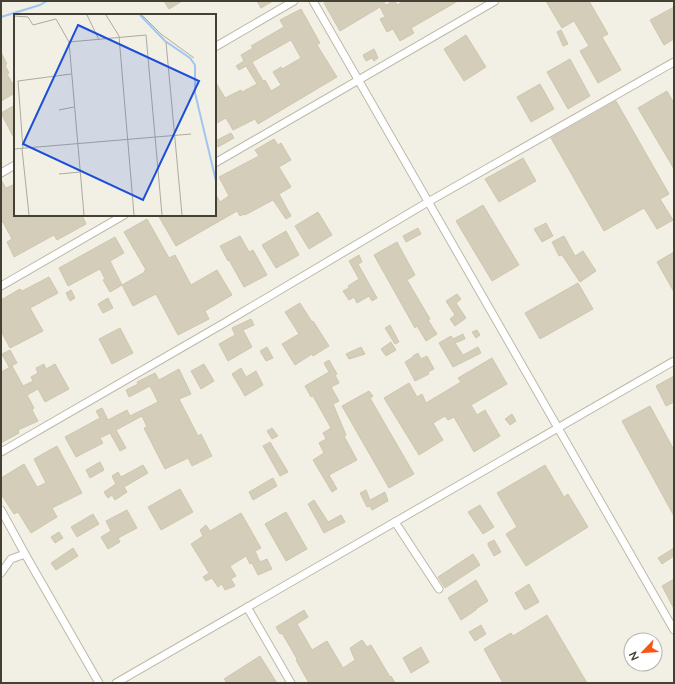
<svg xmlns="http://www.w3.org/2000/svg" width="675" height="684" font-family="Lato,sans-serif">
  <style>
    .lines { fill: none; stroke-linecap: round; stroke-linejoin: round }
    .stream { stroke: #a0c5f0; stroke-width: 2 }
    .building { fill: #d4cdba; stroke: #cfc6ad; fill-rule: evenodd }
    .minor-casing { stroke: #beb9a7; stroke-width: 9 }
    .minor { stroke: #fff; stroke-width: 7 }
    .inset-river { fill: none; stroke: #a0c5f0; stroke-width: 2 }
    .inset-road { fill: none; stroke: #adaa9e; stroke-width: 1 }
    .view { fill: #1d4ed8; fill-opacity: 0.15; stroke: #1d4ed8; stroke-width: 2 }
    .inset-edge { fill: none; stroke: #454034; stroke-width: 2 }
  </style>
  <rect width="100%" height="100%" fill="#f2f0e5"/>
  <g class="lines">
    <!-- stream -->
    <path class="stream" d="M1,17L40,5L47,1"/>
  </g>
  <!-- building -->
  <g class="building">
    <path d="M164,1H182L169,9Z"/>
    <path d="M257,1H273L261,8Z"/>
    <path d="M328,1H383L386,5L393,1H395L397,5L404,1H458L411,28L414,33L400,41L393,29L387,32L380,19L385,17L380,7L340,31L324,3Z"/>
    <path d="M546,1H589L608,34L602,37L621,70L598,83L580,51L589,46L574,21L562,28Z"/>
    <path d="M674,7V39L664,45L650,20Z"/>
    <path d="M301,9L320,43L317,45L337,77L258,124L255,119L233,130L226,118L215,124V81L225,98L241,90L242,92L257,84L246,66L239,70L236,66L244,61L241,55L253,48L251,46L284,27L280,20ZM291,40L301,58L282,69L281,67L273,72L281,85L271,91L265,80L263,81L252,62Z"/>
    <path d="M561,30L568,44L563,46L557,32Z"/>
    <path d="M466,35L486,67L464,81L444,49Z"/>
    <path d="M374,49L378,58L374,61L372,58L366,61L363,55Z"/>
    <path d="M1,52L7,64L5,65L9,73L7,74L15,88V93L1,101Z"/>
    <path d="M570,59L590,96L568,109L547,72Z"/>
    <path d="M540,84L554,109L531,122L517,97Z"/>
    <path d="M667,91L674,103V169L638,108Z"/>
    <path d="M616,101L669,194L660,199L673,220L657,229L644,208L604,231L551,138Z"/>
    <path d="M15,105V140L1,113Z"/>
    <path d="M231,133L234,138L218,147L215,141Z"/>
    <path d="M274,139L278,145L281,143L291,160L279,167L291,187L279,194L291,216L286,219L273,200L245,215L244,214L240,216L237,211L176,246L158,215H215V193L220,202L229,196L219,177L259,156L255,150Z"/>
    <path d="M523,158L536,181L499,202L485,179Z"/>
    <path d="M1,180L6,188L15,184V218L22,215L25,218L30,215H82L86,224L57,240L54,235L14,257L7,242L12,239L3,222L1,223Z"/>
    <path d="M483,205L519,265L492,281L456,221Z"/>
    <path d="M318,212L332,235L309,249L295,226Z"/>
    <path d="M147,219L169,258L175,255L191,285L217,270L232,295L205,311L209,319L178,335L156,294L133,306L122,285L110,292L103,280L105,279L100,269L68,286L59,268L115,237L124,253L110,261L122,285L145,272L144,271L146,270L124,232Z"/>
    <path d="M546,223L553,236L542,242L534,229Z"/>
    <path d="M418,228L421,234L406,242L403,236Z"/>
    <path d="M286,231L299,255L276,268L262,245Z"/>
    <path d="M240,236L249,252L253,250L267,275L244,287L229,260L228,261L220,246Z"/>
    <path d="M564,236L575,256L583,251L596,271L580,282L562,255L559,256L552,242Z"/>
    <path d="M397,242L415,275L407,280L430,319L428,320L437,334L426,341L417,326L415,328L374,255Z"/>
    <path d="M674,252V292L657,262Z"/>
    <path d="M359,255L362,262L358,264L377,298L372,301L369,296L357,303L354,297L349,300L343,291L349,288L348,286L359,279L349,261Z"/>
    <path d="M49,277L58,293L30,308L43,331L10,348L1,331V300L20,289L22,291Z"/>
    <path d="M578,283L593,309L540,339L525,313Z"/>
    <path d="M71,290L75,298L70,301L66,293Z"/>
    <path d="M457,294L461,299L456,303L466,318L455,326L450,319L455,315L446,301Z"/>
    <path d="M108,298L113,308L103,313L98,304Z"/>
    <path d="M300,303L312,322L313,321L329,346L313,356L312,354L295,365L282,344L299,334L285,312Z"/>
    <path d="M251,319L254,325L243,330L252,347L228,361L219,344L235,335L232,328Z"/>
    <path d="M390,325L399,342L395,344L385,328Z"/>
    <path d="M120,328L133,353L112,364L99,339Z"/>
    <path d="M477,330L480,335L476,338L472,332Z"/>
    <path d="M463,334L465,339L455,343L463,355L478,347L481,353L453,367L439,343L451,336L453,339Z"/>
    <path d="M391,342L396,350L386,356L381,349Z"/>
    <path d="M267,347L273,358L266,361L260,351Z"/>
    <path d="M361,347L365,354L349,359L346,354Z"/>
    <path d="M10,350L17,363L9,367L2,354Z"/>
    <path d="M418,353L421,359L427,356L434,369L428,372L429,374L415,381L405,362L413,357V356Z"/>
    <path d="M492,358L507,384L471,405L477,415L485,410L500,436L474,452L454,417L448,420L445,416L433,423L443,440L419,455L384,398L409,383L417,397L422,394L426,403L461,382L458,378Z"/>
    <path d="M329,360L337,374L335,375L339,383L331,387L339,401L333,404L346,435L344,436L357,460L329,475L337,489L332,492L313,460L324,453L319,443L326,439L323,433L331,428L313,396L311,397L305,386L329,372L324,363Z"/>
    <path d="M44,364L46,369L55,364L69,389L45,402L38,389L27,395L34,408L32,410L38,421L18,430L19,433L1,443V372L12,366L23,386L33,381L31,377L38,373L36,368Z"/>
    <path d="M204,364L214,381L201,389L191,371Z"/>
    <path d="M241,368L246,377L256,371L263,385L245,396L232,374Z"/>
    <path d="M179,369L191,394L179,399L198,436L201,434L212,456L192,466L188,458L165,469L144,428L147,427L142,416L116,430L126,448L120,451L110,433L100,438L103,443L76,457L65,437L100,418L96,411L102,408L108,420L127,410L130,416L158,402L150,386L129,397L126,390L138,384L137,382L155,373L159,380Z"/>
    <path d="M674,376V402L666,406L656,386Z"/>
    <path d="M369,391L373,396L370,398L414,474L389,488L342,406Z"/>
    <path d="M650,406L674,450V516L622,421Z"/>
    <path d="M512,414L516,421L510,425L505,419Z"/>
    <path d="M272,428L278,436L272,439L267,431Z"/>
    <path d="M270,442L288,472L280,476L263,446Z"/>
    <path d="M57,446L82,493L52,508L57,517L31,533L18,512L14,514L1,494V478L24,464L37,487L46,483L34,459Z"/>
    <path d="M100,462L104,470L90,478L86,470Z"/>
    <path d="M143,465L148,473L124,487L127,492L115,500L112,495L108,498L104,492L116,484L112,476L118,472L121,477Z"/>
    <path d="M545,465L564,497L568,494L588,527L526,566L506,534L517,527L497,493Z"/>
    <path d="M273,478L277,486L253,500L249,492Z"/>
    <path d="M180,489L193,512L161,530L148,507Z"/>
    <path d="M366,490L370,500L385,492L388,501L372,510L370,506L367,507L360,493Z"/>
    <path d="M314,500L328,522L341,515L345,522L324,533L308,504Z"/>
    <path d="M480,505L494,527L483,534L468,512Z"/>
    <path d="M127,510L137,528L118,538L120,542L108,549L101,537L111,531L106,521Z"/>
    <path d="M286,512L307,549L286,561L265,524Z"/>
    <path d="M241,513L261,548L255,551L260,562L267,559L272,569L258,575L252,563L250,564L246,556L230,566L236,576L231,579L235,586L225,590L222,584L218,587L212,578L206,581L203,577L209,573L191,544L203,536L200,530L206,525L210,531Z"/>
    <path d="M93,514L99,524L77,537L71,527Z"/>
    <path d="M59,532L63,538L55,543L51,537Z"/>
    <path d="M494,540L501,552L494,556L488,545V543Z"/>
    <path d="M73,548L78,556L56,570L51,563Z"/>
    <path d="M674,548V556L662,564L658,558Z"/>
    <path d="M473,554L480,565L445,588L438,577Z"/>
    <path d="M674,579V609L662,586Z"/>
    <path d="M476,580L488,601L476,609V610L461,620L448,598Z"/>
    <path d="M529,584L539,602L525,610L515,593Z"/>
    <path d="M304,610L308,617L297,624L312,650L327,641L343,668L355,660L350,648L362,640L367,647L371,645L390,677L391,676L395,683H309L296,660L297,659L282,633L280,634L276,627Z"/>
    <path d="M547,615L587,683H503L484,649L511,633L513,636Z"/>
    <path d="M481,625L486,634L475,641L469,632Z"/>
    <path d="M421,647L429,662L411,673L403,658Z"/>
    <path d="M260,656L277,683H227L224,679Z"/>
  </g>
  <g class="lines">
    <!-- minor casing -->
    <g class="minor-casing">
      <g id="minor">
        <path d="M313,1L674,630"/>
        <path d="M215,47L294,1"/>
        <path d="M215,163L495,1"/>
        <path d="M1,173L15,165"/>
        <path d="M1,286L124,215"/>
        <path d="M1,452L226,322L428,202L674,62"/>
        <path d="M1,510L25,554L99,683"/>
        <path d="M395,522L439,589"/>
        <path d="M1,573L11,559L25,554"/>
        <path d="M247,607L291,683"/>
        <path d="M116,683L674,361"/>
      </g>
    </g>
    <!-- minor -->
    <use href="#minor" class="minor"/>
  </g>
  <!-- overview -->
  <g transform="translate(14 14)">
    <rect width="202" height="202" fill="#f2f0e5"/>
    <path class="inset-river" d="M126,1L151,27L176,44L181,51V79L202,167"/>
    <path class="inset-road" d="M73,1L85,26M92,1L105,22L120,201M128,1L147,20L180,44M0,2L14,3L19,11L42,5L55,28M152,28L168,201M45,96L60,93M0,135L177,120M8,135L15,201M9,135L4,67L57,60M45,160L66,158M70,201L55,28L132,21L148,201"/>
    <path class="view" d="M64,11L185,67L129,186L9,130Z"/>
    <rect width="202" height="202" class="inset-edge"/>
  </g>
  <!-- border -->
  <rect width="675" height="684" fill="none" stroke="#454034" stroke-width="4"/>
  <!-- north arrow -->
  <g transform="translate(643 652) rotate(245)"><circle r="19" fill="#ffffff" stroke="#b5b3ae"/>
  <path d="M0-3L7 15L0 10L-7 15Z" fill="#fa5514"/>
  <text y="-6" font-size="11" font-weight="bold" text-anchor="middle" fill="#454034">N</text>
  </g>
</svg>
